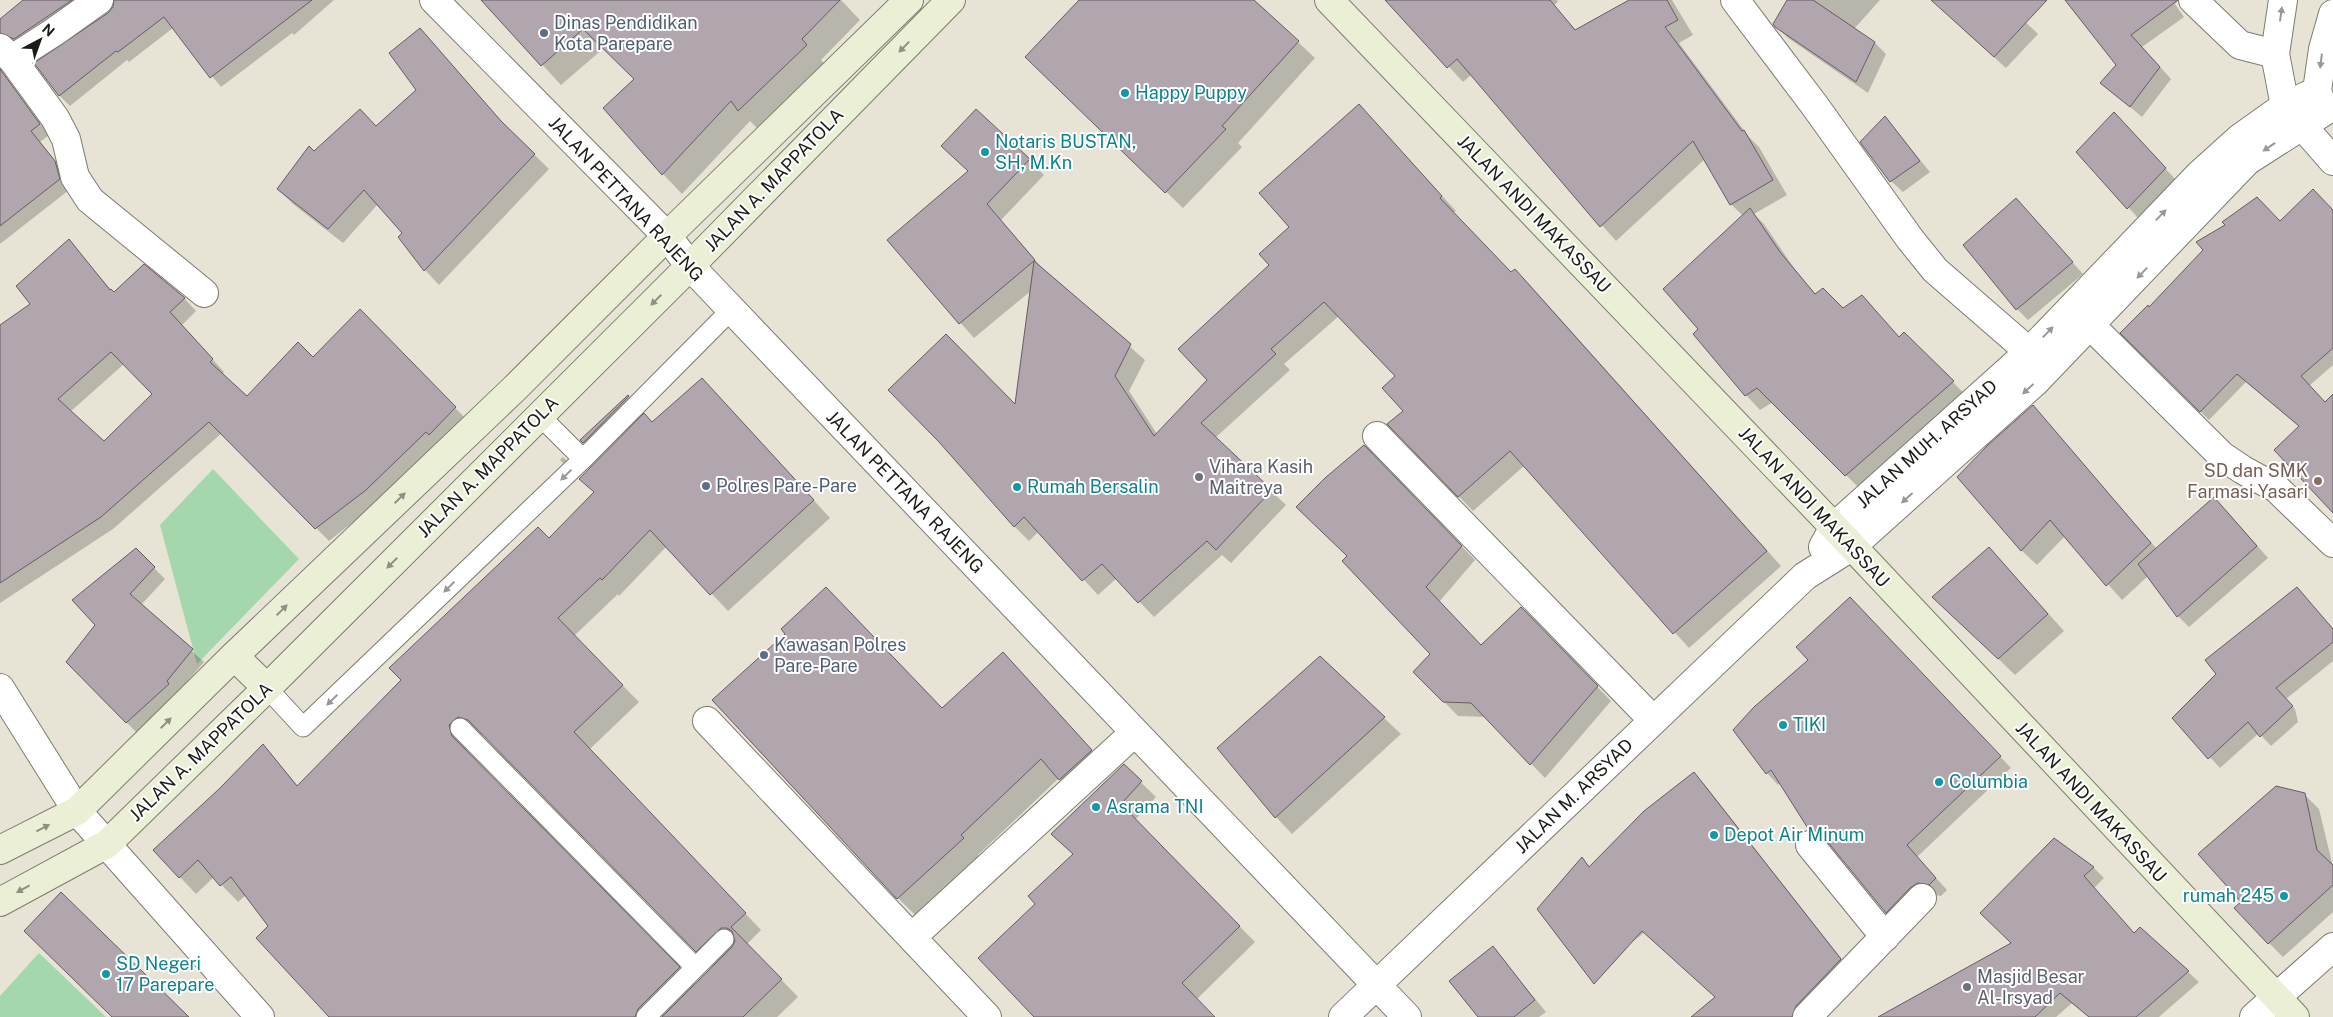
<svg xmlns="http://www.w3.org/2000/svg" width="2333" height="1017" font-family="'Public Sans',sans-serif">
  <style>
    .green { fill: #a4d8ac }
    .shadow { fill: #0003; fill-rule: evenodd }
    .building { fill: #b1a5ae; stroke: #675c64; fill-rule: evenodd }
    .lines { fill: none; stroke-linecap: round; stroke-linejoin: round }
    .lane-casing { stroke: #7e7b6f; stroke-width: 21 }
    .street-casing { stroke: #7e7b6f; stroke-width: 30 }
    .secondary-casing { stroke: #7e7b6f; stroke-width: 30 }
    .lane { stroke: #fff; stroke-width: 19 }
    .street { stroke: #fff; stroke-width: 28 }
    .secondary { stroke: #ebefd6; stroke-width: 28 }
    .oneway { fill: #999896 }
    .oneway2 { fill: #8e9080 }
    .service-dot { fill: #5c6f8a; stroke: #fff; stroke-width: 2 }
    .culture-dot { fill: #0f9aa8; stroke: #fff; stroke-width: 2 }
    .worship-dot { fill: #6b7280; stroke: #fff; stroke-width: 2 }
    .education-dot { fill: #8d6e63; stroke: #fff; stroke-width: 2 }
    .labels { text-anchor: middle; stroke-width: 4; stroke-linejoin: round; paint-order: stroke }
    .service-label { font-size: 18px; fill: #4e5e75; stroke: #fff; text-anchor: start }
    .culture-label { font-size: 18px; fill: #0d838f; stroke: #fff; text-anchor: start }
    .street-label { font-size: 18px; fill: #1c1b16; stroke: #fff }
    .worship-label { font-size: 18px; fill: #5b616d; stroke: #fff; text-anchor: start }
    .education-label { font-size: 18px; fill: #785e54; stroke: #fff; text-anchor: end }
  </style>
  <rect width="100%" height="100%" fill="#e7e4d6"/>
  <!-- green -->
  <g class="green">
    <path d="M213,469L299,559L197,664L160,525Z"/>
    <path d="M39,953L106,1017H0V996Z"/>
  </g>
  <!-- shadow -->
  <g class="shadow">
    <path d="M25,0H96L25,49L0,47V21Z"/>
    <path d="M115,0H334L294,35L292,33L221,87L173,28L129,62L127,60L70,106L60,96L36,63L109,13L115,7Z"/>
    <path d="M483,0H841L860,20L821,60L826,66L759,130L750,121L682,194L663,174L635,79L604,48L561,85Z"/>
    <path d="M1081,0H1253L1315,58L1238,143L1242,147L1183,208L1043,73Z"/>
    <path d="M1388,0H1557L1558,2L1554,5L1576,30L1631,0H1672L1693,35L1679,43L1749,137L1759,147L1787,195L1754,214L1764,224L1794,268L1816,295L1900,338L1904,334L1967,396L1860,489L1773,402L1760,410L1746,395L1700,329L1743,216L1731,204L1705,159L1616,241L1522,135L1471,75L1463,82Z"/>
    <path d="M1788,0H1880L1854,29L1875,43L1886,54L1868,93L1788,38L1776,26Z"/>
    <path d="M1939,0H2002L2038,34L2006,68L1967,33Z"/>
    <path d="M2066,0H2178L2175,4L2184,17L2142,47L2171,79L2142,117L2102,83L2117,65Z"/>
    <path d="M420,29L512,133L549,169L439,285L425,270L400,237L404,233L378,204L343,243L293,204L278,189L314,153L377,127L417,90Z"/>
    <path d="M0,70L49,135L40,142L65,173L69,190L0,244Z"/>
    <path d="M1359,105L1456,211L1453,213L1511,274L1515,271L1530,285L1781,566L1689,648L1524,466L1473,511L1389,424L1404,411L1397,376L1339,316L1284,364L1290,370L1215,438L1286,505L1231,563L1222,555L1154,617L1117,578L1098,595L1039,531L1029,541L1014,526L1016,406L1032,290L974,338L888,241L1029,160L1044,175L1001,220L1049,276L1145,360L1129,391L1157,434L1209,380Z"/>
    <path d="M1885,118L1930,172L1903,192L1891,181Z"/>
    <path d="M2125,125L2176,180L2139,219L2078,152Z"/>
    <path d="M2027,211L2083,274L2028,320L2017,309Z"/>
    <path d="M2333,211V365L2309,386L2333,412V511L2300,427L2246,382L2209,420L2122,333L2149,309L2280,223Z"/>
    <path d="M69,241L114,293L184,298L196,311L182,325L224,372L222,375L247,398L313,359L360,311L467,420L378,502L329,541L222,433L113,529L0,603V326L31,304ZM124,364L154,394L104,443L70,412Z"/>
    <path d="M628,396L640,409L595,453L582,440Z"/>
    <path d="M718,396L830,518L728,611L667,546L619,596L618,594L574,636L639,702L590,749L761,930L747,944L798,997L777,1017H331L246,895L238,902L214,877L196,894L180,877L220,790L263,745L298,786L595,493L580,479L653,424ZM475,733L486,736L713,967L696,985L468,754L466,742Z"/>
    <path d="M2033,407L2157,549L2226,510L2268,558L2189,627L2178,616L2148,576L2122,600L2065,536L2037,565L2021,550Z"/>
    <path d="M563,457L577,471L574,474L560,460Z"/>
    <path d="M1378,460L1475,560L1439,602L1481,646L1521,608L1611,701L1545,778L1486,717L1458,716L1415,672L1432,654L1349,556Z"/>
    <path d="M1989,548L2064,631L2015,675L1951,613Z"/>
    <path d="M136,550L165,579L141,605L204,662L177,693L138,734L67,662L97,625Z"/>
    <path d="M1861,610L2011,768L1917,857L1947,890L1941,896L1930,894L1898,923L1829,842L1822,841L1810,829L1781,782L1778,785L1767,773L1810,660Z"/>
    <path d="M2333,629V661L2286,699L2295,709L2298,722L2271,746L2259,733L2220,768L2174,718Z"/>
    <path d="M1320,658L1401,734L1292,834L1276,817Z"/>
    <path d="M1021,672L1109,770L1079,798L1059,778L978,855L981,857L916,916L898,898L943,709Z"/>
    <path d="M1124,766L1156,797L1135,820L1255,942L1197,999L1214,1017H1035L1037,904L1074,855Z"/>
    <path d="M1694,774L1705,785L1851,971L1807,1017H1693L1717,997L1700,888L1591,975L1582,859L1591,868Z"/>
    <path d="M2304,794L2319,809L2333,867V912L2283,957L2269,943L2242,902Z"/>
    <path d="M2054,840L2094,868L2104,878L2094,888L2134,934L2140,928L2199,982L2159,1017H2089L2072,1003L2056,1017H1880L2013,943Z"/>
    <path d="M1493,948L1546,1012L1539,1017H1479Z"/>
  </g>
  <!-- building -->
  <g class="building">
    <path d="M23,0H72L14,39L0,33V19Z"/>
    <path d="M114,0H312L210,78L164,17L118,52L116,51L59,96L34,63L108,13L113,7Z"/>
    <path d="M481,0H840L802,39L807,45L738,111L731,101L662,175L603,108L634,79L583,29L541,66Z"/>
    <path d="M1079,0H1254L1299,41L1222,126L1226,129L1165,193L1025,57Z"/>
    <path d="M1385,0H1550L1575,30L1629,0H1667L1678,20L1665,27L1742,131L1744,130L1773,180L1730,205L1693,141L1600,227L1457,59L1447,68Z"/>
    <path d="M1787,0H1813L1875,42L1856,82L1775,27L1773,24Z"/>
    <path d="M1931,0H2047L1994,57Z"/>
    <path d="M2065,0H2178L2131,35L2160,67L2130,107L2100,83L2116,65Z"/>
    <path d="M420,28L501,121L535,154L424,271L398,237L402,233L364,190L328,229L277,189L309,146L314,151L360,109L376,126L416,90L389,53Z"/>
    <path d="M0,69L40,124L31,131L55,161L60,179L0,226Z"/>
    <path d="M1359,104L1442,196L1440,198L1511,272L1515,269L1767,551L1673,634L1510,451L1458,497L1387,424L1403,411L1382,388L1395,376L1324,302L1271,349L1276,354L1201,423L1272,490L1216,550L1207,541L1138,603L1102,564L1082,581L1024,517L1014,527L939,442L888,390L946,334L1015,404L1034,261L1131,344L1115,376L1154,436L1207,380L1178,349L1269,265L1259,254L1289,227L1259,193Z"/>
    <path d="M976,109L1030,159L987,204L1035,260L959,324L887,240L968,171L941,146Z"/>
    <path d="M2114,112L2166,168L2127,209L2076,152Z"/>
    <path d="M1885,116L1920,161L1890,182L1860,142Z"/>
    <path d="M2313,189L2333,210V348L2301,376L2325,402L2333,394V513L2274,450L2299,426L2237,374L2200,412L2120,333L2148,305L2149,307L2203,250L2196,242L2225,225L2222,222L2257,197L2280,221Z"/>
    <path d="M2016,198L2073,262L2016,310L1963,245Z"/>
    <path d="M1750,208L1780,252L1815,294L1823,288L1843,308L1862,295L1899,337L1904,332L1954,381L1845,476L1757,388L1745,396L1693,334L1698,329L1663,289Z"/>
    <path d="M69,239L110,290L111,289L114,292L144,264L185,298L170,312L213,359L210,362L247,396L298,342L313,357L360,309L456,407L429,435L426,432L366,490L315,529L209,422L101,517L0,583V325L30,304L16,286ZM111,352L152,394L104,441L58,399Z"/>
    <path d="M702,378L814,500L710,595L650,530L602,580L600,578L558,618L623,685L574,732L746,913L731,927L782,979L743,1017H662L732,947L735,941L732,931L727,928H721L696,952L468,720L458,717L449,725L452,736L680,967L638,1009L635,1017H329L256,938L268,926L231,877L220,886L198,860L179,878L153,850L219,789L263,744L297,786L401,680L389,668L538,527L549,538L594,492L579,479L644,413L652,422Z"/>
    <path d="M628,395L629,396L583,443L580,440Z"/>
    <path d="M2033,405L2151,543L2106,586L2050,520L2021,551L1957,477L1988,445Z"/>
    <path d="M1364,445L1462,546L1426,587L1481,645L1521,607L1598,686L1530,765L1471,703L1443,702L1413,672L1430,654L1342,561L1347,556L1296,507L1325,478Z"/>
    <path d="M2214,497L2257,546L2177,617L2138,564Z"/>
    <path d="M1989,547L2048,614L1998,659L1932,597Z"/>
    <path d="M136,548L155,567L130,594L193,649L167,681L169,684L126,723L66,662L95,625L72,600Z"/>
    <path d="M826,587L942,708L1003,652L1092,750L1059,780L1041,759L961,835L964,838L897,899L712,700L785,634L781,629Z"/>
    <path d="M2297,587L2333,629V642L2276,688L2293,706L2260,737L2248,722L2208,759L2172,718L2216,674L2205,660Z"/>
    <path d="M1850,597L2001,756L1907,845L1936,878L1929,885L1918,883L1911,887L1886,913L1822,835L1816,831L1809,830L1771,770L1766,774L1733,730L1754,707L1808,660L1796,647Z"/>
    <path d="M1320,656L1385,717L1275,818L1217,748Z"/>
    <path d="M1124,764L1142,781L1121,804L1240,926L1182,983L1215,1017H1034L978,958L1035,904L1028,896L1073,854L1051,834Z"/>
    <path d="M1694,772L1841,959L1796,1006L1792,1017H1691L1715,997L1642,931L1594,984L1537,909L1582,857L1589,867L1644,811Z"/>
    <path d="M2276,786L2305,793L2317,850L2333,865V885L2268,944L2234,908L2241,902L2198,854Z"/>
    <path d="M2054,838L2094,867L2084,876L2134,933L2140,927L2189,971L2136,1017H2089L2060,993L2035,1017H1878L2011,943L1980,913Z"/>
    <path d="M61,892L189,1017H112L24,931Z"/>
    <path d="M1493,946L1535,1000L1514,1017H1478L1449,981Z"/>
  </g>
  <g class="lines">
    <!-- lane casing -->
    <g class="lane-casing">
      <g id="lane">
        <path d="M583,459L732,309"/>
        <path d="M267,688L303,727L583,459L540,416"/>
        <path d="M460,728L695,967"/>
        <path d="M646,1017L724,939"/>
      </g>
    </g>
    <!-- street casing -->
    <g class="street-casing">
      <g id="street">
        <path d="M434,0L667,236L690,266L1407,1017"/>
        <path d="M1735,0L1815,106L1910,239L1935,270L2042,363"/>
        <path d="M2193,0L2240,45L2275,54"/>
        <path d="M2283,0L2275,54L2285,106L2333,161"/>
        <path d="M0,48L12,59L54,32L99,0"/>
        <path d="M12,59L55,118L66,139L75,177L90,200L204,293"/>
        <path d="M2323,107L2317,91L2323,49L2333,14"/>
        <path d="M2091,326L2222,456L2243,470L2276,488L2333,543"/>
        <path d="M1377,436L1653,720"/>
        <path d="M1823,547L1834,527L2029,352L2199,175L2240,138L2285,106L2317,91"/>
        <path d="M0,688L77,811L260,1017"/>
        <path d="M707,721L987,1017"/>
        <path d="M1810,845L1885,937"/>
        <path d="M912,937L1134,733"/>
        <path d="M1343,1017L1805,576L1851,547L2035,382L2247,161L2325,111"/>
        <path d="M1807,1017L1922,898"/>
        <path d="M2254,1017L2333,947"/>
      </g>
    </g>
    <!-- secondary casing -->
    <g class="secondary-casing">
      <g id="secondary">
        <path d="M1329,0L1834,527L2295,1017"/>
        <path d="M234,656L267,688"/>
        <path d="M0,850L77,811L234,656L514,389L667,236L909,0"/>
        <path d="M0,902L107,844L267,688L690,266L951,0"/>
      </g>
    </g>
    <!-- lane -->
    <use href="#lane" class="lane"/>
    <!-- street -->
    <use href="#street" class="street"/>
    <!-- secondary -->
    <use href="#secondary" class="secondary"/>
  </g>
  <!-- one-way arrows -->
  <defs><path id="oneway-solid" d="M-6-.8H1V-3.2L6.5 0L1 3.2V.8H-6Z" transform="scale(1.25)"/></defs>
  <g class="oneway">
    <use href="#oneway-solid" transform="translate(2281 14) rotate(-82)"/>
    <use href="#oneway-solid" transform="translate(2321 61) rotate(97)"/>
    <use href="#oneway-solid" transform="translate(2269 147) rotate(146)"/>
    <use href="#oneway-solid" transform="translate(2161 215) rotate(-46)"/>
    <use href="#oneway-solid" transform="translate(2142 273) rotate(134)"/>
    <use href="#oneway-solid" transform="translate(2048 332) rotate(-46)"/>
    <use href="#oneway-solid" transform="translate(2028 389) rotate(137)"/>
    <use href="#oneway-solid" transform="translate(566 475) rotate(136)"/>
    <use href="#oneway-solid" transform="translate(1907 498) rotate(138)"/>
    <use href="#oneway-solid" transform="translate(449 587) rotate(136)"/>
    <use href="#oneway-solid" transform="translate(332 700) rotate(136)"/>
  </g>
  <g class="oneway2">
    <use href="#oneway-solid" transform="translate(904 47) rotate(134)"/>
    <use href="#oneway-solid" transform="translate(656 300) rotate(135)"/>
    <use href="#oneway-solid" transform="translate(400 498) rotate(-44)"/>
    <use href="#oneway-solid" transform="translate(392 563) rotate(135)"/>
    <use href="#oneway-solid" transform="translate(282 610) rotate(-44)"/>
    <use href="#oneway-solid" transform="translate(166 723) rotate(-45)"/>
    <use href="#oneway-solid" transform="translate(43 828) rotate(-27)"/>
    <use href="#oneway-solid" transform="translate(23 889) rotate(151)"/>
  </g>
  <!-- markers -->
  <g class="service-dot">
    <circle cx="544" cy="33" r="5"/>
    <circle cx="706" cy="486" r="5"/>
    <circle cx="764" cy="655" r="5"/>
  </g>
  <g class="culture-dot">
    <circle cx="1125" cy="93" r="5"/>
    <circle cx="985" cy="152" r="5"/>
    <circle cx="1017" cy="487" r="5"/>
    <circle cx="1783" cy="725" r="5"/>
    <circle cx="1939" cy="782" r="5"/>
    <circle cx="1096" cy="807" r="5"/>
    <circle cx="1714" cy="835" r="5"/>
    <circle cx="2284" cy="896" r="5"/>
    <circle cx="106" cy="974" r="5"/>
  </g>
  <g class="worship-dot">
    <circle cx="1199" cy="477" r="5"/>
    <circle cx="1967" cy="987" r="5"/>
  </g>
  <circle class="education-dot" cx="2318" cy="481" r="5"/>
  <g class="labels">
    <!-- service labels -->
    <g class="service-label">
      <text x="554" y="29">Dinas Pendidikan<tspan x="554" dy="21">Kota Parepare</tspan></text>
      <text x="716" y="492">Polres Pare-Pare</text>
      <text x="774" y="651">Kawasan Polres<tspan x="774" dy="21">Pare-Pare</tspan></text>
    </g>
    <!-- culture labels -->
    <g class="culture-label">
      <text x="1135" y="99">Happy Puppy</text>
      <text x="995" y="148">Notaris BUSTAN,<tspan x="995" dy="21">SH, M.Kn</tspan></text>
      <text x="1027" y="493">Rumah Bersalin</text>
      <text x="1793" y="731">TIKI</text>
      <text x="1949" y="788">Columbia</text>
      <text x="1106" y="813">Asrama TNI</text>
      <text x="1724" y="841">Depot Air Minum</text>
      <text x="2274" y="902" text-anchor="end">rumah 245</text>
      <text x="116" y="970">SD Negeri<tspan x="116" dy="21">17 Parepare</tspan></text>
    </g>
    <!-- street labels -->
    <g class="street-label">
      <text transform="translate(774 180) rotate(-46)" y="6">JALAN A. MAPPATOLA</text>
      <text transform="translate(626 199) rotate(47)" y="6">JALAN PETTANA RAJENG</text>
      <text transform="translate(1534 214) rotate(46)" y="6">JALAN ANDI MAKASSAU</text>
      <text transform="translate(1927 444) rotate(-42)" y="6">JALAN MUH. ARSYAD</text>
      <text transform="translate(488 467) rotate(-45)" y="6">JALAN A. MAPPATOLA</text>
      <text transform="translate(905 492) rotate(46)" y="6">JALAN PETTANA RAJENG</text>
      <text transform="translate(1814 507) rotate(47)" y="6">JALAN ANDI MAKASSAU</text>
      <text transform="translate(201 752) rotate(-44)" y="6">JALAN A. MAPPATOLA</text>
      <text transform="translate(1574 796) rotate(-44)" y="6">JALAN M. ARSYAD</text>
      <text transform="translate(2091 802) rotate(47)" y="6">JALAN ANDI MAKASSAU</text>
    </g>
    <!-- worship labels -->
    <g class="worship-label">
      <text x="1209" y="473">Vihara Kasih<tspan x="1209" dy="21">Maitreya</tspan></text>
      <text x="1977" y="983">Masjid Besar<tspan x="1977" dy="21">Al-Irsyad</tspan></text>
    </g>
    <!-- education labels -->
    <g class="education-label">
      <text x="2308" y="477">SD dan SMK<tspan x="2308" dy="21">Farmasi Yasari</tspan></text>
    </g>
  </g>
  <!-- north arrow -->
  <g transform="translate(40 40) rotate(41)" stroke="#ffffff" stroke-width="4" paint-order="stroke">
  <path d="M0-4L9 19L0 12L-9 19Z" fill="#1c1b16"/>
  <text y="-8" font-size="14" font-weight="bold" text-anchor="middle" fill="#1c1b16">N</text>
  </g>
</svg>
